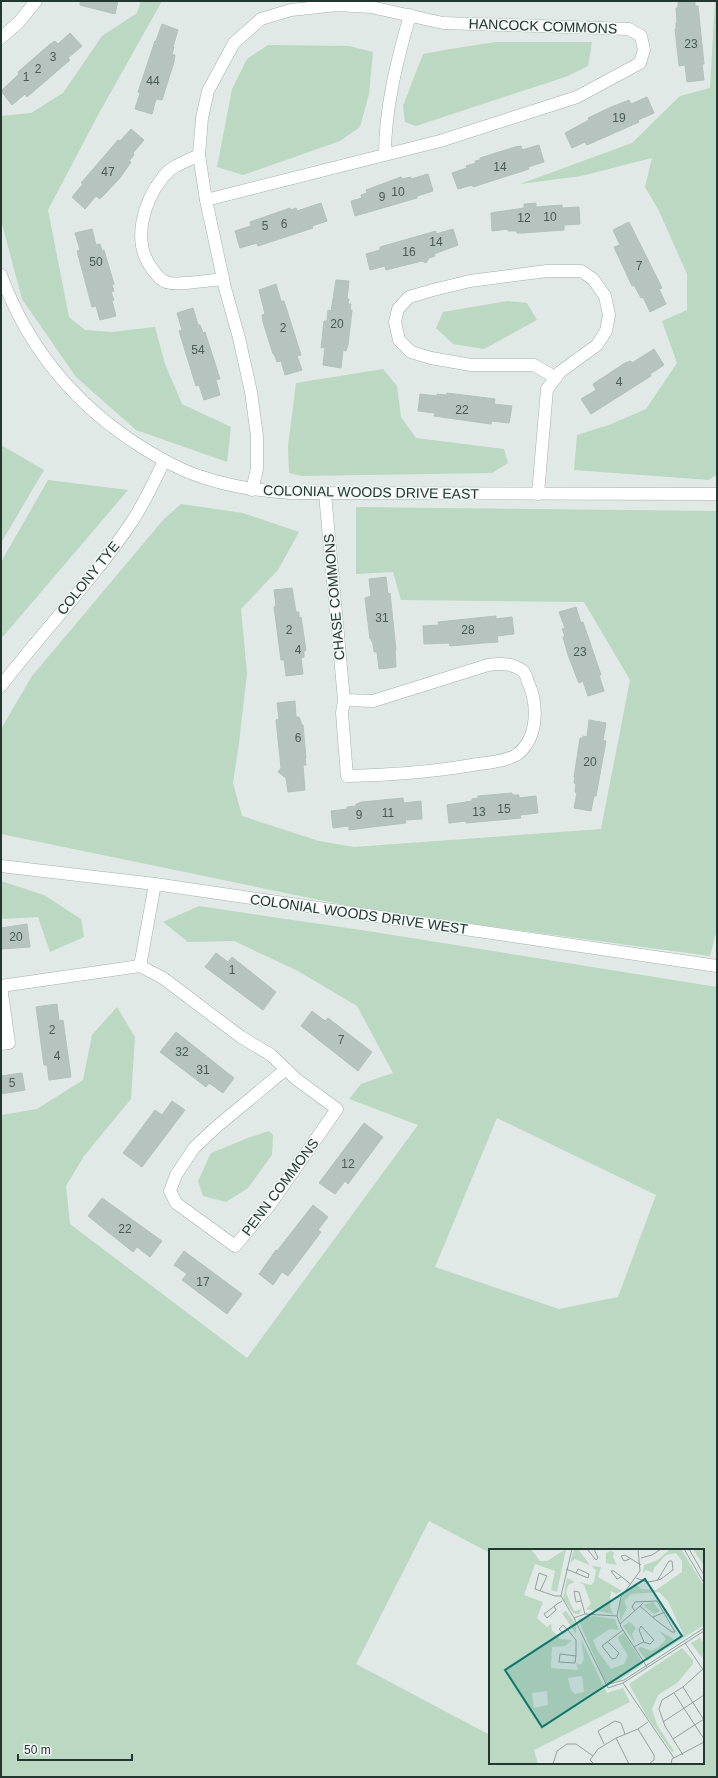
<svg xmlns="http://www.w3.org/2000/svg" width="718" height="1778" font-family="Arial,sans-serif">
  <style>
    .green { fill: #bbd8c2; fill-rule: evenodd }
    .building { fill: #b6c3be; stroke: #b3c1bb }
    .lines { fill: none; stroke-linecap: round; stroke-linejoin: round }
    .minor-casing { stroke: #a4b0ab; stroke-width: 13 }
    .minor { stroke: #fff; stroke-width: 12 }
    .labels { text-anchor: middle; stroke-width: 3; stroke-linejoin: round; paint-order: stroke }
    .number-label { font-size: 12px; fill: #485a54 }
    .street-label { font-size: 14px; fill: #233731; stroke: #f0f6f3 }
    .inset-road { fill: none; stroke: #94a29d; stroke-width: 1 }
    .view { fill: #0f766e; fill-opacity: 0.15; stroke: #0f766e; stroke-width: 2 }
    .inset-edge { fill: none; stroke: #233731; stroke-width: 2 }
  </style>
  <rect width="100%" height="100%" fill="#e0e9e5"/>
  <!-- green -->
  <g class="green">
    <path d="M141,1H162L98,115L48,210L69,317L85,330L111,332L155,327L165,364L182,404L231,427L227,462L136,430L76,377L22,299L1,220V116L31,113L63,93L102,36L137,13Z"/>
    <path d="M715,1H717V474L709,480L574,470L577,435L609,425L646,409L677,363L662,321L687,310V274L658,209L645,187L652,158L581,176L520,184L632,143L680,96L710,88Z"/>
    <path d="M496,42H592L588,66L568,76L416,126L405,122L403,106L423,54L450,49Z"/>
    <path d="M268,45L349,46L373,52L369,94L360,127L340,141L243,175L217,167L232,89L247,59Z"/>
    <path d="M507,301L527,303L537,320L484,349L453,344L436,328L443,312Z"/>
    <path d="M383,369L397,386L401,417L416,438L504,449L508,463L492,473L302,476L289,473L288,446L296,383Z"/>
    <path d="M1,445L44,470L1,543Z"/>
    <path d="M48,480L128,490L1,639V562Z"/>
    <path d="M181,504L243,513L299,532L278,570L241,609L247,673L239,743L233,783L242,816L319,841L354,847L601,829L630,680L584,602L401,600L393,572L356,574V507L717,511V929L710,956L368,910L1,834V729L32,676L164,519Z"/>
    <path d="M1,881L44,895L81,919L84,937L50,952L38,917L1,919Z"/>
    <path d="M199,906L374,932L717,987V1777H1V1115L37,1109L83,1080L92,1035L117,1007L135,1037L131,1099L84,1156L66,1186L70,1224L247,1358L418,1125L349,1099L361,1084L393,1073L357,1006L298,971L234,941L188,942L163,922ZM497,1118L656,1195L618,1297L559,1309L435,1267ZM429,1521L490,1553V1550H703V1763H490V1735L356,1664Z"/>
    <path d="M269,1131L273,1135L272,1155L248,1188L226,1202L203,1196L198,1181L211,1153L248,1138Z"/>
  </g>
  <!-- building -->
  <g class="building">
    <path d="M80,1H118L115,14L80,5Z"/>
    <path d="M678,1H695V6H698L704,64H702L704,80L687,82L685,65L679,66L675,29H676V23H677L676,8H678Z"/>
    <path d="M162,24L178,30L173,47H174L172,54L175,55L174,62L162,100L156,99L152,114L135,109L140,93L138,92L155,41H156Z"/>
    <path d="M70,33L82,46L68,58L70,60L27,97L25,94L12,105L1,91L19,74L18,72L49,45L55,41L58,44Z"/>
    <path d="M647,97L654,113L638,120L639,122L587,145L585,142L572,148L565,133L589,120L588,118L609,108L629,100L631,104Z"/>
    <path d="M131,129L144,140L133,153L134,155L129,161L131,162L120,178L100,199L96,196L85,209L72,197L83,184L81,183L118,140L120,141Z"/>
    <path d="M539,145L544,162L528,167L529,169L473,187L472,185L458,189L452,173L467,168L466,166L476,163L475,161L480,160V158L515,147L521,146L522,150Z"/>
    <path d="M428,174L433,191L417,196V198L355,216L351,201L362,198L361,195L367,193L366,190L401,177L402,179L411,177V179Z"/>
    <path d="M321,203L327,221L312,226L313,228L258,246L257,243L240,248L235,231L251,226L250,222L290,208L291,210L296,208L297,211Z"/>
    <path d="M536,203V207L562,205V208L579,207L580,224L564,225V230L523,233H517V231H508V229L492,231L491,213L524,208V204Z"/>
    <path d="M629,222L662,288L659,289L666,304L650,312L643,297L641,298L634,285L632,286L614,247L620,245L613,230Z"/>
    <path d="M92,229L96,245L100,244L102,251L104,250L114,284L112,285L114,291L111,292L114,300L112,301L116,316L100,320L96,306L92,307L77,251L80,250L75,233Z"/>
    <path d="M453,229L458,245L434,254L435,256L429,258L426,263L422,261L386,270L385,266L370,270L366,254L380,250V247L436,231V234Z"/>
    <path d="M336,280L349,281L347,299H349L348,304H351L350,310H352L348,345L346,351L343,350L341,368L323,365L325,347L321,348L324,321H327L328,310L331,311Z"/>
    <path d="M276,284L281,301H284L301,355L297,356L302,370L285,375L281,361L277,362L274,354H273L263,322L262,315L265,314L259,290Z"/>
    <path d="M193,308L198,325H200L203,333L205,332L220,379L216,380L220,395L204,400L199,385L196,386L179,331L182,330L177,313Z"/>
    <path d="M654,349L664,365L650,374L651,376L591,414L581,399L596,390L593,384L625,363L631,361L632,363Z"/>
    <path d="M447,393L495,399L494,404L512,406L509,423L492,421L491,424L434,416L435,413L418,411L420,394L437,396V394L447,395Z"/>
    <path d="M386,577L388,594L390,593L396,650H395L396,667L379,669L377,652H374L373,644L371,639H370L365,598L371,596L369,579Z"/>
    <path d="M292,588L296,612H299V618L301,617L306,650L304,651V657L301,658L303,674L286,676L284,660H281L274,607L276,606L274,590Z"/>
    <path d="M576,607L581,623L583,622L601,675H599L604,691L588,696L583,681L579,683L578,681L568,655L563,637L565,636L562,629L565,628L559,612Z"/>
    <path d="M496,616V619L512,617L514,634L497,636L498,642L484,643L450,646L449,643L424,644L423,626L439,625L438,622Z"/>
    <path d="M295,701L296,717H299L302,725H303L306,758H305L306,765H303L305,790L288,792L286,778L278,772L281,768L276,720L279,719L277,703Z"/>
    <path d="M589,720L606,723L603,740L606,741L596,796H594L591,811L574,808L577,793L575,792L576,784L574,783L575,777H574L580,738H583V736L587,737Z"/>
    <path d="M512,793V795H519V798L536,796L538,813L520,815L521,818L466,823V821L449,823L447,805L472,801V799L478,798V796Z"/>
    <path d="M403,798L404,803L421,801L422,819L405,820L406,823L372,827L349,830V826L333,828L331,811L347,809V807L356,806V804L362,802Z"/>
    <path d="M27,924L30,947L1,949V928Z"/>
    <path d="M216,953L228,962L232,957L276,992L263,1010L205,967Z"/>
    <path d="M57,1004L59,1021L63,1020L71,1077L49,1080L47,1065H44L36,1007Z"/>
    <path d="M312,1011L325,1021L328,1018L372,1052L358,1071L301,1026Z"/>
    <path d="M176,1032L234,1078L223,1093L209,1083L206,1087L160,1052Z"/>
    <path d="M22,1073L25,1090L1,1094V1076Z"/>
    <path d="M172,1101L185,1110L142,1167L123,1153L155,1110L162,1115Z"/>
    <path d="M364,1123L383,1137L348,1184L345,1181L335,1194L319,1183Z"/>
    <path d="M102,1198L162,1241L150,1257L137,1247L133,1252L88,1216Z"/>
    <path d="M313,1205L328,1217L318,1230L321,1232L288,1276L282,1272L273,1285L259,1274L276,1250L277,1251Z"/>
    <path d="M184,1251L242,1294L227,1314L182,1280L187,1274L174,1265Z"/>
  </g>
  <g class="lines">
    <!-- minor casing -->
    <g class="minor-casing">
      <g id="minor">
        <path d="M337,5L371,7L443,23L629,29L641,36L644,50L640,63L577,97L440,141L206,200L199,155L202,118L208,91L234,43L261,19L291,10Z"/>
        <path d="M1,38L19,22L36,1"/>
        <path d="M385,154C385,108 397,60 410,15"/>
        <path d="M199,155C187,161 171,166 163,177C143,202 131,243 153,270C156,274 160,280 166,282C174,286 212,280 223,279"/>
        <path d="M206,200L225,288L239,338L251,392L257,436V469L252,490"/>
        <path d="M1,275C28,348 74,404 140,446C159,458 179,470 202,477C231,487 260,491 291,493L717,494"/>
        <path d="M325,494L344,700L342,713L347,776C392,775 434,772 478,764C488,763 508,760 516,755C539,739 538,704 528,682C527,679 526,674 523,671C513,663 500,663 488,665L373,701L344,700"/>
        <path d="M538,494L547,389L560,372L597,345L606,331L609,315L605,296L593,279L581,271H547L470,281L433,290L409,297L398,309L395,322L399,340L411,352L431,358L471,365H534L556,378"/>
        <path d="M1,686C43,631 92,581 131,523C144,504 154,482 164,461"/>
        <path d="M1,866L155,884L717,966"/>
        <path d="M140,966L163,978L241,1037L271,1055L296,1079L337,1109L269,1206L235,1246L176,1203L170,1191L176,1175L194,1148L215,1128L286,1069"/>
        <path d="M140,966L155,884"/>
        <path d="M1,986L140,966"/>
        <path d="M1,986L9,1043L1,1044"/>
      </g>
    </g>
    <!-- minor -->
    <use href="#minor" class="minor"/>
  </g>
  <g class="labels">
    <!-- number labels -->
    <g class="number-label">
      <text x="691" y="48">23</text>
      <text x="53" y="61">3</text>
      <text x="38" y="73">2</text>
      <text x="26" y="81">1</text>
      <text x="153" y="85">44</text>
      <text x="619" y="122">19</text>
      <text x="500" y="171">14</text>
      <text x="108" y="176">47</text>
      <text x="398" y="196">10</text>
      <text x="382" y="201">9</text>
      <text x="550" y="221">10</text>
      <text x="524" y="222">12</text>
      <text x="284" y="228">6</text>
      <text x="265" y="230">5</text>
      <text x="436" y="246">14</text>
      <text x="409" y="256">16</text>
      <text x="96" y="266">50</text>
      <text x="639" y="270">7</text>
      <text x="337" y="328">20</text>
      <text x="283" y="332">2</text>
      <text x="198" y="354">54</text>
      <text x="619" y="386">4</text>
      <text x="462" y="414">22</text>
      <text x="382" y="622">31</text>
      <text x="289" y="634">2</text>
      <text x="468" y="634">28</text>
      <text x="298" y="654">4</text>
      <text x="580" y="656">23</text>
      <text x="298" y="742">6</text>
      <text x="590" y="766">20</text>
      <text x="504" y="813">15</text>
      <text x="479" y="816">13</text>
      <text x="388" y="817">11</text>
      <text x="359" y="819">9</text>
      <text x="16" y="941">20</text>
      <text x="232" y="974">1</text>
      <text x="52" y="1034">2</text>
      <text x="341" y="1044">7</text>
      <text x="182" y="1056">32</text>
      <text x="57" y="1060">4</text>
      <text x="203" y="1074">31</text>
      <text x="12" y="1087">5</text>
      <text x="348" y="1168">12</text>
      <text x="125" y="1233">22</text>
      <text x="203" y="1286">17</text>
    </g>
    <!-- street labels -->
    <g class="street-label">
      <text transform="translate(543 26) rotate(2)" y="5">HANCOCK COMMONS</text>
      <text transform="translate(371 492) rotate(1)" y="5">COLONIAL WOODS DRIVE EAST</text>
      <text transform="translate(88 578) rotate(-51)" y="5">COLONY TYE</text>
      <text transform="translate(334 597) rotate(-95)" y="5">CHASE COMMONS</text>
      <text transform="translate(359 914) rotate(8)" y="5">COLONIAL WOODS DRIVE WEST</text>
      <text transform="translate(280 1187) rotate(-53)" y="5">PENN COMMONS</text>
    </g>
  </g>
  <!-- overview -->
  <g transform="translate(489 1549)">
    <rect width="215" height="215" fill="#e0e9e5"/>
    <path d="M0,0H42L51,12H58L77,0L68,43L62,41L66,22L46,15L35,46L54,53L48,69L58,78L62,75L63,81L71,90L83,91L76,97L63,98L62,119L89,121L87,114L92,116L95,110L92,90L118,144L134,139L141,153L45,201L49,215H0ZM93,127L95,143L86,145L82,141L79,129ZM58,142L59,156L45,159L43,144ZM85,0H89L101,16L86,10L81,14ZM181,0H192L215,37V76L158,112L149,100L152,98L162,102L170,98L177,90L169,81L186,91L194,85L179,52L170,43L142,45L135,52L138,59L131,72L130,55L134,47L146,34L152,40L167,41L193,23V12L187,4L177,6L165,19L164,24L157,21L154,24L155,16L169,11ZM204,0H215V17ZM121,2L125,3L124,8L128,16L117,14V4ZM102,17L112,18L109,28L133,42L127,45L122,42L121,58H109H121L124,65L97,60L102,55L95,36L90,33L102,36L105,33L107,21ZM78,29L86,33L79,36L77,44L85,62L93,60L90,65H85L74,50ZM164,53L171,62L165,65L154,56ZM77,62L87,75V85L73,64ZM105,67L126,70L128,76L130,81L121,80L104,91L108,101L122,120L135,115L139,107L130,92L129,88L135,84L154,115L131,131L117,135L89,70ZM141,73L147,79L143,85L146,94L134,77ZM211,89L215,95L213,109L202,94ZM193,99L204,111V115L188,134L169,146L163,160L168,176L185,202L183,203L157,166L140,135Z" fill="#bbd8c2" fill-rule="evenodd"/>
    <path class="inset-road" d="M83,0L72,47L85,69L119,139L134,134L215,82M98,0L107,11L109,9L105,0M149,0L151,22L132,48L128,67L132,78L158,118M195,0L215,34M200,0L215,26M152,9L163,6L172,0M141,10L135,12L132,7L136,6L152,16M77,20L99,29L100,25L89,20L87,24M132,28L128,30L122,22H125L138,32L142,36M147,29L158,33L165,32L169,31L172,30L184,21L183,12H180L168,32M51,42L58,27L50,24L46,40L66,47H72M92,52L87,53L85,42L90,43L96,65M65,57L67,61L58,69L55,65L58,63L68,55L73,52M146,62L143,58L146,53L168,52L186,83H183L168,72L151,57L154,54M164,68L176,63M85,69L96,65L128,67M131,75L151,57M78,81L74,84L70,80L74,76L79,81L87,91M119,93L130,104L127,109L123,110L113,97L134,81M196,94L215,122M145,98L154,93L161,95L165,91L152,77L150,81L155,93M87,107L71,105L70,113L86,114L87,106V91M134,134L185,209M117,136L135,131L215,79M194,138L215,171M185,144L215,190M174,173L215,146M149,180L165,206V211L160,215M184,190L215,170M115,195L109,182L126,172L132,174L136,185M194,206L176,177L170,160L173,151L194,138L214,120M64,215L68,202L78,195H87L104,207M105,215L101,211L109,200L127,189M140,215L127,189L149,180L159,173M182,215L183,210L215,193"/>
    <path class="view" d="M156,30L193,87L53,178L16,121Z"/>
    <rect width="215" height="215" class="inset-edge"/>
  </g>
  <!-- border -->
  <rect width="718" height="1778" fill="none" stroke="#233731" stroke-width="4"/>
  <!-- scale -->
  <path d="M18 1754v6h114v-6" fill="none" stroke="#233731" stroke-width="2"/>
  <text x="24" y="1754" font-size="12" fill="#233731" stroke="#f0f6f3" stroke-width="3" paint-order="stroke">50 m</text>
</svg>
